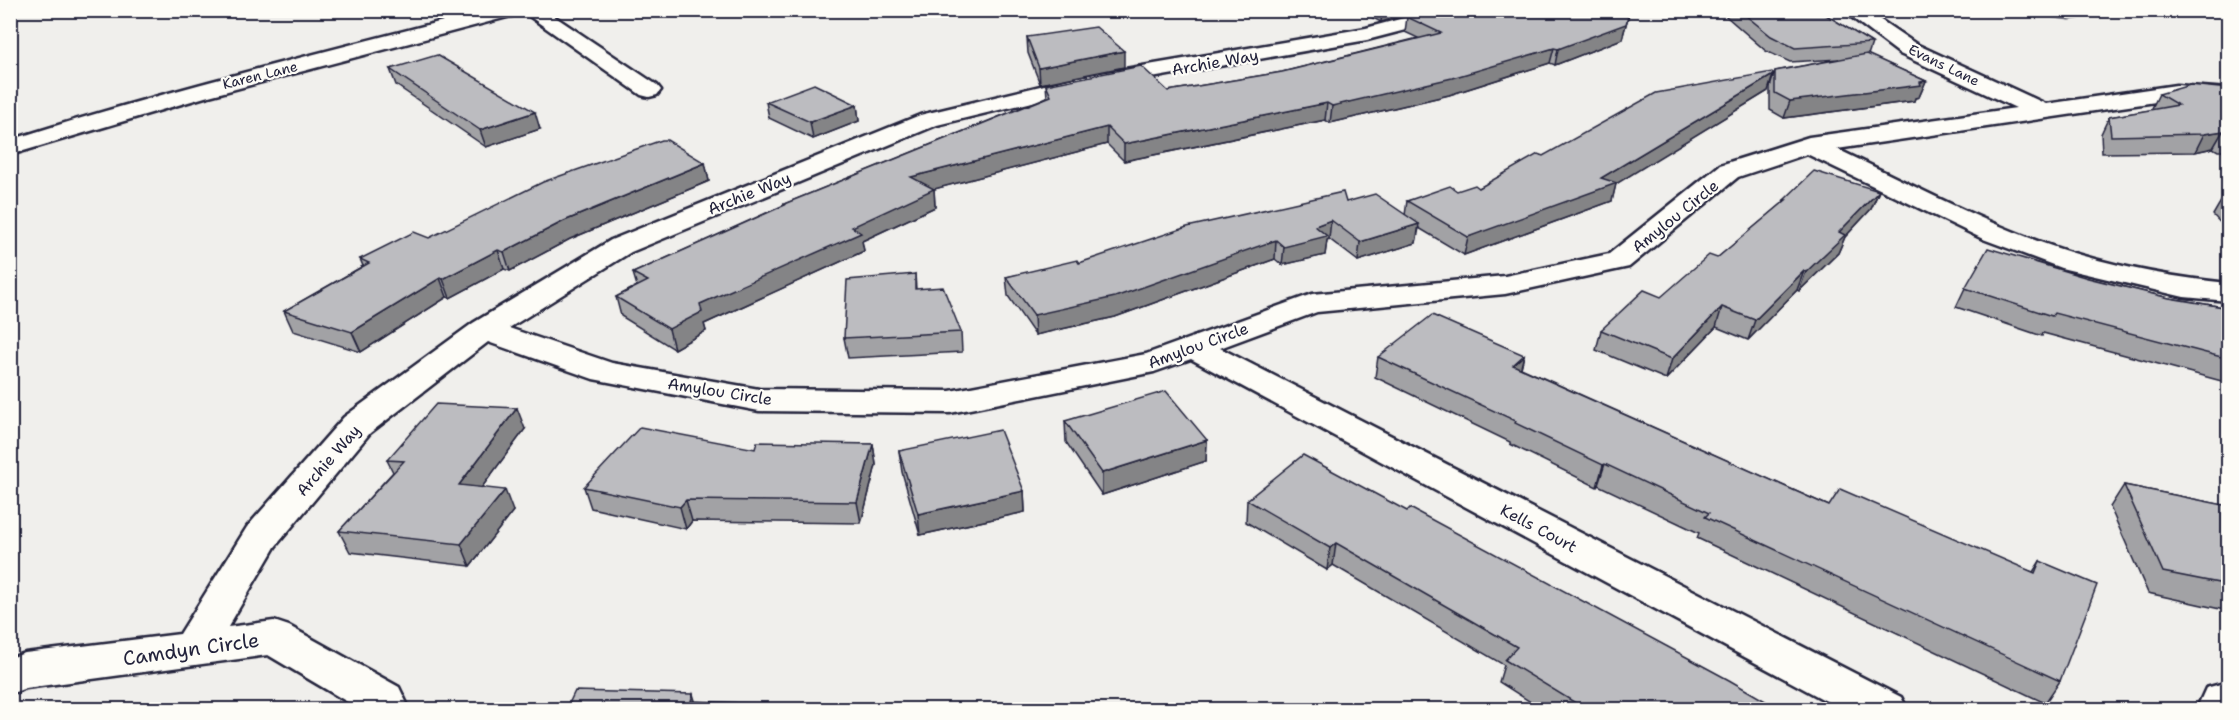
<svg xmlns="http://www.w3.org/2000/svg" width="2239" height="720" font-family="'Shantell Sans',sans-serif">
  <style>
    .water { fill: #a9a9b0; stroke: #737381; stroke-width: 1.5 }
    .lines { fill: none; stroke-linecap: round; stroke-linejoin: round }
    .minor-casing { stroke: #22223b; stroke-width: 5 }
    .minor { fill: #fdfcf7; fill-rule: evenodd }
    .wall { fill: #a2a2a5; stroke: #22223b; stroke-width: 1.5 }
    .shaded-wall { fill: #848486; stroke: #22223b; stroke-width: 1.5 }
    .building { fill: #bcbcc0; stroke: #22223b; stroke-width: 1.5 }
    .labels { text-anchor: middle; stroke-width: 4.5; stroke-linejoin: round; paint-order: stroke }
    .far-street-label { font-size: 14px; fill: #22223b; stroke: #fdfcf7 }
    .street-label { font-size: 16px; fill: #22223b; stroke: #fdfcf7 }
    .near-street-label { font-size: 20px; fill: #22223b; stroke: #fdfcf7 }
  </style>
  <rect width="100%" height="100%" fill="#f0efec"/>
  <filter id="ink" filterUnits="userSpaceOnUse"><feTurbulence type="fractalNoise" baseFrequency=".0167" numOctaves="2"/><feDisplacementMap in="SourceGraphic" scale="12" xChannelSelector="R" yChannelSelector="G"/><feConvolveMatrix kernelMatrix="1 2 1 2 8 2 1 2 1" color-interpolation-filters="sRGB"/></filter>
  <g filter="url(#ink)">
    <!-- water -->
    <path class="water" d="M2093,11L2099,15L2070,20L2010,11Z"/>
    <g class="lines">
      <!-- minor casing -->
      <g class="minor-casing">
        <g id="minor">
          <path d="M486,10H545L657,85L661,90L657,95L649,97L641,95L522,11L519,14L205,97L10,155V140C167,90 327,51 486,10Z"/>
          <path d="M1434,10H1470L1467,14L1367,40L1078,91L937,125L631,252L509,328L612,363L759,389L950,391L1146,354L1312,294L1505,276L1609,254L1720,165L1809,137L2016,108L1900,54L1842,10H1866L1916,44L2046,104L2176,85L2228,89V103L2176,99L1837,149C1916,186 1995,230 2080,255C2128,269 2179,278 2228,283V301L2184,297L2061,268L1983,239L1807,154L1738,177L1629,267L1505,294L1317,312L1220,348L1901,697L1908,710H1843L1191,359L1154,372L950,413L759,411L593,379L488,342L370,433L275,547L228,627L274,621L289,626L399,687L410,710H361L268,655L26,688L10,694V658L25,653L180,634L247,527L344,417L473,323L611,240L920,115L1078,77L1366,28Z"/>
          <path d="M2228,682V710H2196L2206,688Z"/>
        </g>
      </g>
      <!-- minor -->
      <use href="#minor" class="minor"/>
    </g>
    <!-- wall -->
    <g class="wall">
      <path d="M1356,10H1424L1381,22Z"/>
      <path d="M1630,10L1622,39L1555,65L1550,63L1449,95L1330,123L1325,120L1124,161L1107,144L934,189L935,207L862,241L864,251L704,324L706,331L674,349L621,316L616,297L637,286L633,273L784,205V204L1047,97L1046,85L1168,91L1282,72L1418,38L1405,32L1407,17Z"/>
      <path d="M1719,10H1818L1872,43L1868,55L1926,81L1919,97L1915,98L1914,101L1784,118L1770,110V87L1775,71L1839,59L1790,62L1766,51Z"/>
      <path d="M1027,37L1124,67L1040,84L1028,53Z"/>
      <path d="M390,69L540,129L486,147L396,85Z"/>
      <path d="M2229,89V151H2218L2213,148L2195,152L2102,153L2101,134L2109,117L2151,110L2159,94Z"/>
      <path d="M1768,91L1616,183L1612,201L1464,255L1419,228L1416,243L1358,261L1329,239L1327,240L1325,255L1282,265L1275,259L1115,317L1035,335L1008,296L1006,277L1079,263L1346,202L1405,215L1407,201L1479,188L1543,156Z"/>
      <path d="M766,102L857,105L859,121L813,139L769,118Z"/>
      <path d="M705,163L709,181L570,239L510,271L504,269L450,298L447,297L361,352L293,331L284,311L363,266L360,259L429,238Z"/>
      <path d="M1879,191L1871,209L1845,237L1838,253L1799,291L1797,290L1748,340L1716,327L1666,379L1596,350L1601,330L1661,297L1717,258L1783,203L1784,200Z"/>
      <path d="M2224,196L2229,197V232L2213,215Z"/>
      <path d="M915,274L916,289L961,332L962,352L848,358L844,338Z"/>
      <path d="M2088,278L2169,298L2229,308V383L2043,333L2042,336L1956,307L1965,288Z"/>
      <path d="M1524,355L1521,368L1829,506L2033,572L2040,561L2060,681L2045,703L1697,538L1699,533L1598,485L1597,487L1510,444V442L1375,377L1378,357Z"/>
      <path d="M1065,421L1207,440L1206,461L1102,495L1066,442Z"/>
      <path d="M525,429L482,487L513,511L470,566L350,552L339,531L393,472L387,460Z"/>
      <path d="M873,444L876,465L861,523L692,521L686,529L591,508L584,487L755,449Z"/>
      <path d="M899,451L1024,491L1025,512L920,535L902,472Z"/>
      <path d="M2124,485L2229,506V611L2148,593L2110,507Z"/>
      <path d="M1247,500L1781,710H1543L1499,682L1504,665L1333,565L1327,570L1246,522Z"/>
    </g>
    <!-- shaded-wall -->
    <g class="shaded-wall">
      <path d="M1382,10H1424L1381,22Z"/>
      <path d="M1630,10L1622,39L1555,65L1558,49Z"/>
      <path d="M1554,48L1550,63L1449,95L1330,123L1332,106Z"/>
      <path d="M1124,51V67L1040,84L1039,68Z"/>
      <path d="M1773,75L1768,91L1616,184L1612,201L1464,255L1468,237L1601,178Z"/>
      <path d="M1926,81L1919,97L1915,98L1914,101L1784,118L1790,101Z"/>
      <path d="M1327,103L1325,120L1124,161V144Z"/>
      <path d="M857,105L859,121L813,139L810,122Z"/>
      <path d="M535,112L540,129L486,147L480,130Z"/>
      <path d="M1107,127V144L934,189L935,207L862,241L864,251L704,324L706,331L674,349L669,329L700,304L852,227L911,177Z"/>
      <path d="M2223,131L2213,148L2195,152L2204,134Z"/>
      <path d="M705,163L709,181L570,239L510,271L504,252L564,221Z"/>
      <path d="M1879,191L1871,209L1845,237L1838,253L1799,291L1806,272L1839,232Z"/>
      <path d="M1331,220L1329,239L1327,240L1325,255L1282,265L1284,247L1315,226Z"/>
      <path d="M1419,224L1416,243L1358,261L1360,242Z"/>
      <path d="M1276,240L1275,259L1115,317L1035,335L1034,315Z"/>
      <path d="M498,250L504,269L450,298L443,279Z"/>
      <path d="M1804,271L1797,290L1748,340L1755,320Z"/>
      <path d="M440,278L447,297L361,352L352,332Z"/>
      <path d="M1722,307L1716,327L1666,379L1672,359Z"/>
      <path d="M1524,355L1519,375L1513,365Z"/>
      <path d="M517,408L525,429L468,506L459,485Z"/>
      <path d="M1207,440L1206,461L1102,495V473Z"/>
      <path d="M873,444L876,465L861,523L857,502Z"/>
      <path d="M1605,464L1598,485L1597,487L1603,465Z"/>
      <path d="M505,490L513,511L470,566L461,544Z"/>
      <path d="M1024,491L1025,512L920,535L918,514Z"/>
      <path d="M686,500L692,521L686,529L680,507Z"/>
      <path d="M1336,543L1333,565L1327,570L1330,548Z"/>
      <path d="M693,694L698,710L691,701Z"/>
    </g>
    <!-- building -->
    <g class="building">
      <path d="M1435,10H1630L1626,24L1558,49L1554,48L1452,78L1332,106L1327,103L1124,144L1107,127L911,177L934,189L852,227L861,233L700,304L702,312L669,329L616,297L648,281L633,273L785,205L784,204L1051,96L1046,85L1141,66L1168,91L1282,72L1441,33L1407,17Z"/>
      <path d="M1739,10H1818L1872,43L1795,48L1771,36Z"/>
      <path d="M1096,27L1124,51L1039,68L1027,37Z"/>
      <path d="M1867,54L1926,81L1920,82L1921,85L1790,101L1775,93V71Z"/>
      <path d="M437,55L535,112L480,130L390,69Z"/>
      <path d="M1772,72L1773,75L1601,178L1617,183L1468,237L1407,201L1450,186L1457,191L1475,185L1479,188L1538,154L1543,156L1656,93Z"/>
      <path d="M814,84L857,105L810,122L766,102Z"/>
      <path d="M2190,85L2229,89V134L2223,131L2204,134L2111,136L2109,117L2178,105L2159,94Z"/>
      <path d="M662,140H667L705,163L564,221L504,252L498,250L443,279L440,278L352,332L284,311L369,263L360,259L414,232L429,238L543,182Z"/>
      <path d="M1814,171L1879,191L1839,232L1845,235L1806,272L1804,271L1755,320L1722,307L1672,359L1601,330L1644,290L1661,297L1709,255L1717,258L1786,200H1784Z"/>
      <path d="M1343,192L1346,202L1375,194L1419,224L1360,242L1331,220L1315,226L1327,236L1284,247L1276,240L1115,297L1034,315L1006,277L1077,260L1079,263L1187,227Z"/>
      <path d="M2224,196L2229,197V202Z"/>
      <path d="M1988,248L2088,278L2169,298L2229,308V359L2054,313L2052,316L1965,288Z"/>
      <path d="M915,274V289L943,287L961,332L844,338L847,280Z"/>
      <path d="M1432,315L1524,355L1513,365L1829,506L1840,489L2035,573L2040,561L2097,585L2060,681L1705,517L1709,513L1605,464L1603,465L1515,423L1516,421L1378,357Z"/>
      <path d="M1166,391L1207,440L1102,473L1065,421Z"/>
      <path d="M436,404L517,408L459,485L505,490L461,544L339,531L404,461L387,460Z"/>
      <path d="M640,427L755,449L757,442L873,444L857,502L686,500L680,507L584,487Z"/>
      <path d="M1000,430L1024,491L918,514L899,451Z"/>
      <path d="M1303,455L1407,511L1410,508L1729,680L1781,710H1587L1505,660L1517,647L1336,543L1330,548L1247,500Z"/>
      <path d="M2124,485L2229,506V585L2163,572Z"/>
      <path d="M575,691L693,694L691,701L828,706L827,710H566Z"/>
    </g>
  </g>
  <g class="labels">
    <!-- far-street labels -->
    <g class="far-street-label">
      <text transform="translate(1944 65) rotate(26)" y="5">Evans Lane</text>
      <text transform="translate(260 75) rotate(-14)" y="5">Karen Lane</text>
    </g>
    <!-- street labels -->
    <g class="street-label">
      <text transform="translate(1215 62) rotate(-10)" y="6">Archie Way</text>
      <text transform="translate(749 193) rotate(-22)" y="6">Archie Way</text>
      <text transform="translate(1675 216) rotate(-39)" y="6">Amylou Circle</text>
      <text transform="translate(1198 345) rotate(-20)" y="6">Amylou Circle</text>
      <text transform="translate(720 391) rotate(9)" y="6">Amylou Circle</text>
      <text transform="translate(328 460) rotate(-49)" y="6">Archie Way</text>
      <text transform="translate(1539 528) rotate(28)" y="6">Kells Court</text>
    </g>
    <!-- near-street labels -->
    <g class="near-street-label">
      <text transform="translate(191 649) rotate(-8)" y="7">Camdyn Circle</text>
    </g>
  </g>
  <!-- margin -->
  <rect width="2239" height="720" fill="none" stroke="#fdfcf7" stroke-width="36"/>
  <rect x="18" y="18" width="2203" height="684" fill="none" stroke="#22223b" stroke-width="2" filter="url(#ink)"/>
</svg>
